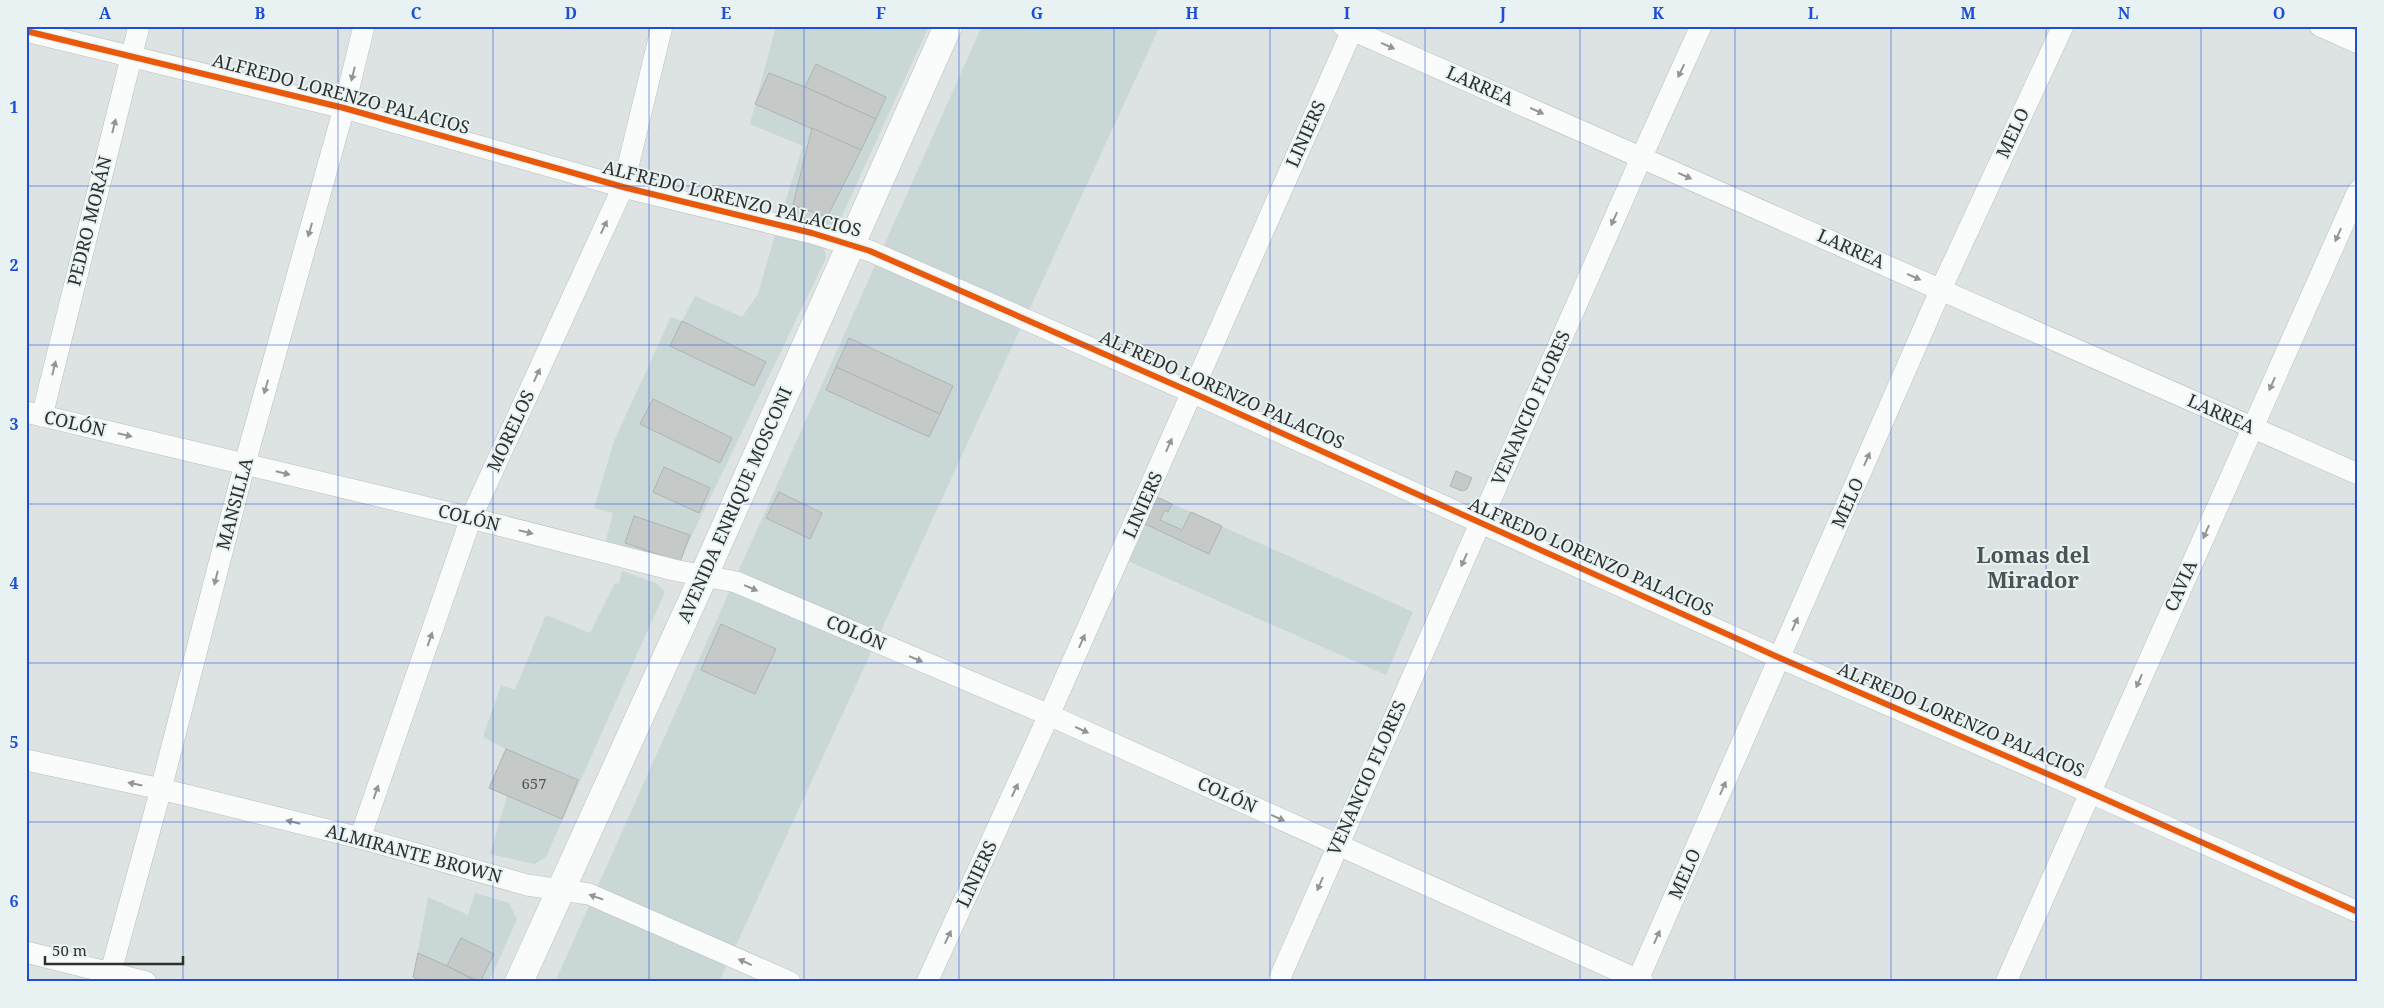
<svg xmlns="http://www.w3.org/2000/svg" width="2384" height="1008" font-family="'Noto Serif',serif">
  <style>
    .built { fill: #c9d7d6 }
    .building { fill: #c5cac9; stroke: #afb3b3 }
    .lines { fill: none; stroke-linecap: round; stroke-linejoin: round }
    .street-casing { stroke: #bbbfbf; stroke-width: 22 }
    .secondary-casing { stroke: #bbbfbf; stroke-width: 29 }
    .street { stroke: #fafbfb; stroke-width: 21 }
    .secondary { stroke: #fafbfb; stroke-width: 28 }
    .cycleway-casing { stroke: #e8f2f2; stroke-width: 9 }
    .cycleway { stroke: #e8590c; stroke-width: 6 }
    .oneway { fill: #949696 }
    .grid { fill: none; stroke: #1d4ed8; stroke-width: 1; stroke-opacity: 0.55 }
    .labels { text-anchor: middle; stroke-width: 4; stroke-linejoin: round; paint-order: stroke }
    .number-label { font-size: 15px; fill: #545757 }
    .street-label { font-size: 18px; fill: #2d3030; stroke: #e8f2f2 }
    .district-label { font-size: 22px; font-weight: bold; fill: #4b5454; stroke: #e8f2f2 }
    .neatline { fill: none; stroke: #1d4ed8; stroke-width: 2 }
    .grid-label { font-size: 16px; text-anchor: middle; font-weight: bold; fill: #1d4ed8 }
  </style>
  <rect width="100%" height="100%" fill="#dde2e2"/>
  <!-- built -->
  <g class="built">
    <path d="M776,26H929L839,222L831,225L781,216L803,146L750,124Z"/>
    <path d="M982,26H1160L719,982H555Z"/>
    <path d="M775,235L816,241L824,246L826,258L681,558L675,561L605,544L613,513L594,508L614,441L671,317L682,321L695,296L742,317L758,294Z"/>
    <path d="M1157,497L1413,612L1386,675L1128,561Z"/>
    <path d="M622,571L656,583L665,592L546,857L534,864L490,854L507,796L489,788L506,749L483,737L501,685L515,690L546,615L590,633L615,583L619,584Z"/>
    <path d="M475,893L509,903L517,919L489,982H419L413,977L428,897L468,915Z"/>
  </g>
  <!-- building -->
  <g class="building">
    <path d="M816,64L886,97L876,119L805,87Z"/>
    <path d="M769,73L805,87L876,119L861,150L755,104Z"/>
    <path d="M812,128L861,150L827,217L793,205Z"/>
    <path d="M682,321L766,362L754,386L670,346Z"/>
    <path d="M849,338L953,386L940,414L836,367Z"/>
    <path d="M836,367L940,414L929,437L826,390Z"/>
    <path d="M653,399L732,438L720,463L640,424Z"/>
    <path d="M664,467L710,488L699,513L653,492Z"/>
    <path d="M1456,471L1472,478L1467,489L1462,491L1450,486Z"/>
    <path d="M779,492L822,513L810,539L766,518Z"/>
    <path d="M1157,497L1172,504L1168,512L1165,510L1160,520L1182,530L1191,512L1222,526L1209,554L1145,524Z"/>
    <path d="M634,516L690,535L680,562L625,543Z"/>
    <path d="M721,624L776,649L755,694L701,670Z"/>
    <path d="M506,749L578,780L562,819L489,788Z"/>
    <path d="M461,938L494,954L480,982L447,966Z"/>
    <path d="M418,953L447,966L478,982H423L413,977Z"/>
  </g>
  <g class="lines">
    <!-- street casing -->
    <g class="street-casing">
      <g id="street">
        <path d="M1343,26L2358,474"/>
        <path d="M2320,26L2358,43"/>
        <path d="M26,31L344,108L623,187L812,233L870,251L1193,393L1780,658L2089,792L2358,912"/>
        <path d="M26,412L471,518L674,570L736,582L1049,715L1643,982"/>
        <path d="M42,416L139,26"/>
        <path d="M26,760L161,789L360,838L527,885L589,894L790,982"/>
        <path d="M360,838L471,518L623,187L662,26"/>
        <path d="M26,952L146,982"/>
        <path d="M108,982L161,789L245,463L344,108L364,26"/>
        <path d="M927,982L1049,715L1354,26"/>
        <path d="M1278,982L1642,156L1701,26"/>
        <path d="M1637,982L1941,289L2063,26"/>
        <path d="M2006,982L2358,191"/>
      </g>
    </g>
    <!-- secondary casing -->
    <g class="secondary-casing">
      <path id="secondary" d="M519,982L704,575L948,26"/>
    </g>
    <!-- street -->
    <use href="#street" class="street"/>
    <!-- secondary -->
    <use href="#secondary" class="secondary"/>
    <!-- cycleway casing -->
    <g class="cycleway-casing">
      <path id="cycleway" d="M26,31L344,108L623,187L812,233L870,251L1193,393L1780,658L2089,792L2358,912"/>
    </g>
    <!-- cycleway -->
    <use href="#cycleway" class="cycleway"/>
  </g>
  <!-- one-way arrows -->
  <defs><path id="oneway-solid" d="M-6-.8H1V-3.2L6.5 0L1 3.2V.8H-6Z" transform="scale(1.25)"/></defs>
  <g class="oneway">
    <use href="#oneway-solid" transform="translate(1388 46) rotate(24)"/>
    <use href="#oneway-solid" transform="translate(1681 71) rotate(115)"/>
    <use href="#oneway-solid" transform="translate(353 74) rotate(104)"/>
    <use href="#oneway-solid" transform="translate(1537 111) rotate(24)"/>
    <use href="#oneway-solid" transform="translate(114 126) rotate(-76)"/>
    <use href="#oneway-solid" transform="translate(1685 176) rotate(24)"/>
    <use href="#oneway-solid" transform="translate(1614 219) rotate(114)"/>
    <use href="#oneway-solid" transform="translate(604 227) rotate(-65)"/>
    <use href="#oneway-solid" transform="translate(310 230) rotate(106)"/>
    <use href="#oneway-solid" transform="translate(2338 235) rotate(114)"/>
    <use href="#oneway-solid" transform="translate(1914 277) rotate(24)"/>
    <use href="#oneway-solid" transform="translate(54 368) rotate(-76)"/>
    <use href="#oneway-solid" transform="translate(537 375) rotate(-65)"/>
    <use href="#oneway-solid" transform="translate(2272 384) rotate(114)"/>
    <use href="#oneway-solid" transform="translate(266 387) rotate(106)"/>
    <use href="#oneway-solid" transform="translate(125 435) rotate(13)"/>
    <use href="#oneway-solid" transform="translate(1169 445) rotate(-66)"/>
    <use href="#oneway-solid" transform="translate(1867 459) rotate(-66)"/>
    <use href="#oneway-solid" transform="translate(283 473) rotate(14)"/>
    <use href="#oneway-solid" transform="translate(526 532) rotate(14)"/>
    <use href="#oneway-solid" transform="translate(2206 532) rotate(114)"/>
    <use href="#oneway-solid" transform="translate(1464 560) rotate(114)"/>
    <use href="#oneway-solid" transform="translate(216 578) rotate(104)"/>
    <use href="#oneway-solid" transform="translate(751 588) rotate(23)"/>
    <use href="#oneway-solid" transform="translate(1795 624) rotate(-66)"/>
    <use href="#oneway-solid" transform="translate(430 639) rotate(-71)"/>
    <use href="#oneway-solid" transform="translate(1082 641) rotate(-66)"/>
    <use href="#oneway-solid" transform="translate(916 659) rotate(23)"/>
    <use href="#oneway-solid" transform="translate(2139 681) rotate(114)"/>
    <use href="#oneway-solid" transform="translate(1082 730) rotate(24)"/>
    <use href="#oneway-solid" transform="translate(135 784) rotate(-168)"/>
    <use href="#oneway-solid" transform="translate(1723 788) rotate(-66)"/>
    <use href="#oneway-solid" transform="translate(1015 790) rotate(-65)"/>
    <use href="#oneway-solid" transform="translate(376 792) rotate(-71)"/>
    <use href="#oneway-solid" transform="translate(1278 818) rotate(24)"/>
    <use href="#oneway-solid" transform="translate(293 822) rotate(-166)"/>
    <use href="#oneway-solid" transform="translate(1320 884) rotate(113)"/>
    <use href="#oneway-solid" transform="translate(596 897) rotate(-161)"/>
    <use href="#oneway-solid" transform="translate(948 937) rotate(-65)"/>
    <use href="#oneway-solid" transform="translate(1657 937) rotate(-66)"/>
    <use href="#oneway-solid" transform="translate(745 962) rotate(-156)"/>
  </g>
  <!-- grid -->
  <path class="grid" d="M183,26V982M338,26V982M493,26V982M649,26V982M804,26V982M959,26V982M1114,26V982M1270,26V982M1425,26V982M1580,26V982M1735,26V982M1891,26V982M2046,26V982M2201,26V982M26,186H2358M26,345H2358M26,504H2358M26,663H2358M26,822H2358"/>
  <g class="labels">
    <!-- number labels -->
    <g class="number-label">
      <text x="534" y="789">657</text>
    </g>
    <!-- street labels -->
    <g class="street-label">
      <text transform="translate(1480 86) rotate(24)" y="6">LARREA</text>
      <text transform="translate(341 94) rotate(15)" y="6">ALFREDO LORENZO PALACIOS</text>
      <text transform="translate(2013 133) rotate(-65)" y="6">MELO</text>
      <text transform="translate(1306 134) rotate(-66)" y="6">LINIERS</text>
      <text transform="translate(732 199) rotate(14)" y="6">ALFREDO LORENZO PALACIOS</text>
      <text transform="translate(90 221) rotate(-76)" y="6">PEDRO MORÁN</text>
      <text transform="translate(1851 249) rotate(24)" y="6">LARREA</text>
      <text transform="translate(1222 390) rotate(24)" y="6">ALFREDO LORENZO PALACIOS</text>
      <text transform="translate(1531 408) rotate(-66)" y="6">VENANCIO FLORES</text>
      <text transform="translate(2221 414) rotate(24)" y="6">LARREA</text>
      <text transform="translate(75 424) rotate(13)" y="6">COLÓN</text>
      <text transform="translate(511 431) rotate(-65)" y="6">MORELOS</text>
      <text transform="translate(1848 503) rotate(-66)" y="6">MELO</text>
      <text transform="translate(235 504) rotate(-75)" y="6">MANSILLA</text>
      <text transform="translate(735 505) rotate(-66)" y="6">AVENIDA ENRIQUE MOSCONI</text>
      <text transform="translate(1143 505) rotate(-66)" y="6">LINIERS</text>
      <text transform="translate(469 518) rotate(14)" y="6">COLÓN</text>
      <text transform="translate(1591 557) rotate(24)" y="6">ALFREDO LORENZO PALACIOS</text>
      <text transform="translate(2181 586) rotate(-66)" y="6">CAVIA</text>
      <text transform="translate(856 633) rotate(23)" y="6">COLÓN</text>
      <text transform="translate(1961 720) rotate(23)" y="6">ALFREDO LORENZO PALACIOS</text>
      <text transform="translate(1367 778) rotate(-66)" y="6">VENANCIO FLORES</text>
      <text transform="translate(1227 795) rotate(24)" y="6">COLÓN</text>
      <text transform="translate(414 854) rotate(15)" y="6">ALMIRANTE BROWN</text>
      <text transform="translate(977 874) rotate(-65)" y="6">LINIERS</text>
      <text transform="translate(1685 874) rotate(-66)" y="6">MELO</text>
    </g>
    <!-- district labels -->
    <g class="district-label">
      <text x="2033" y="563">Lomas del<tspan x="2033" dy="25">Mirador</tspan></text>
    </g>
  </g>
  <!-- border -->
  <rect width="2384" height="1008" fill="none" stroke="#e8f2f2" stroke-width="55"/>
  <!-- scale -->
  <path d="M45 956v8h138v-8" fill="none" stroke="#2d3030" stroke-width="2.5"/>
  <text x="52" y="956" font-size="15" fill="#2d3030" stroke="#e8f2f2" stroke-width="4" paint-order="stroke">50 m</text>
  <rect x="28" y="28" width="2328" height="952" class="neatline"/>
  <g class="grid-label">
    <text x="105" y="19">A</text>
    <text x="260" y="19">B</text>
    <text x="416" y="19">C</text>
    <text x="571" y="19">D</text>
    <text x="726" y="19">E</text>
    <text x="881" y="19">F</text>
    <text x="1037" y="19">G</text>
    <text x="1192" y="19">H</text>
    <text x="1347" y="19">I</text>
    <text x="1503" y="19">J</text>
    <text x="1658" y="19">K</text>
    <text x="1813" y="19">L</text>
    <text x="1968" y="19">M</text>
    <text x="2124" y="19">N</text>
    <text x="2279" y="19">O</text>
    <text x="14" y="113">1</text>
    <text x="14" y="271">2</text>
    <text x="14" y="430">3</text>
    <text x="14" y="589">4</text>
    <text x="14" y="748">5</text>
    <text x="14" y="907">6</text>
  </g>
</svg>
